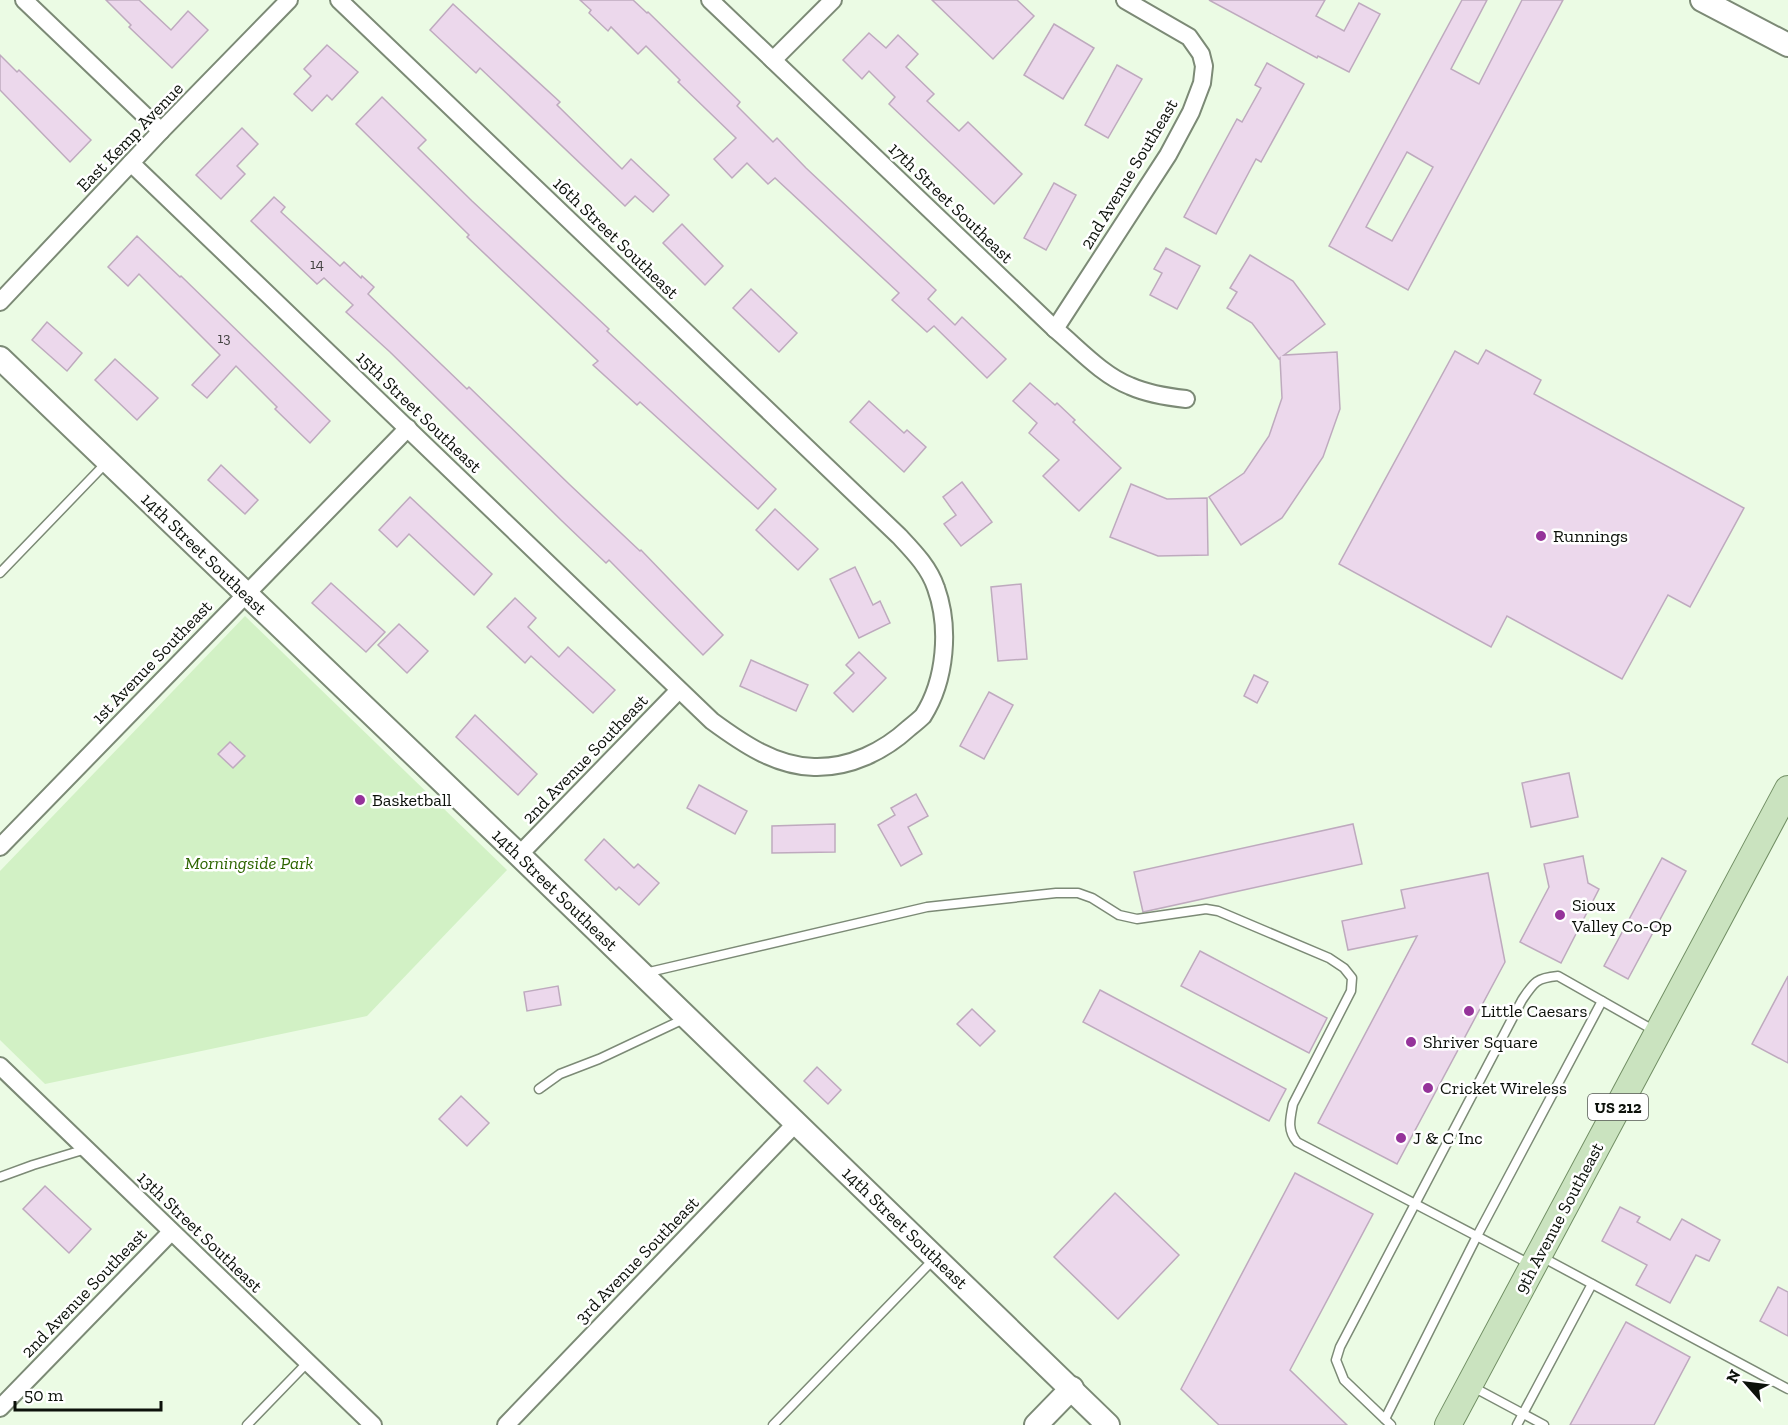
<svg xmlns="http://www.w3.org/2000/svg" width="1788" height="1425" font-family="'Zilla Slab',serif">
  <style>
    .green { fill: #d2f1c5 }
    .building { fill: #ecd8ec; stroke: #beaabe; stroke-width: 1.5; fill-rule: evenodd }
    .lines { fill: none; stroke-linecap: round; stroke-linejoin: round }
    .lane-casing { stroke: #7c8a76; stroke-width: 11 }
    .street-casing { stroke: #7c8a76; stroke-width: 20 }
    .secondary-casing { stroke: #7c8a76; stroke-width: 26 }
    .primary-casing { stroke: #718e64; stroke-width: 28 }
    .lane { stroke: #fff; stroke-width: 8 }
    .street { stroke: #fff; stroke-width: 16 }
    .secondary { stroke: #fff; stroke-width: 22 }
    .primary { stroke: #cae3bf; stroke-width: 26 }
    .poi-dot { fill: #95339a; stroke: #fff; stroke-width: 2 }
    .labels { text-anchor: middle; stroke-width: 5; stroke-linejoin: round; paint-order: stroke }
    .number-label { font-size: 15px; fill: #444342 }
    .shield { fill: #fff; stroke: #555854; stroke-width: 1.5 }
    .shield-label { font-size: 16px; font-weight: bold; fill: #0c110a }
    .street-label { font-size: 18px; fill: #0c110a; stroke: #fff }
    .poi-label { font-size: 18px; fill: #0c110a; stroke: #fff; text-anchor: start }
    .park-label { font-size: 18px; font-style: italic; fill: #2d6500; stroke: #fff }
  </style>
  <rect width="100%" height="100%" fill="#ebfbe4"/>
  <!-- green -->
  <path class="green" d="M245,616L507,870L367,1016L45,1084L0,1040V871Z"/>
  <!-- building -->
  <g class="building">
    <path d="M106,0H139L171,30L188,11L208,30L172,68L129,27L131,25Z"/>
    <path d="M580,0H633L647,13L648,12L740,102L737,106L773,142L777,138L806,168L936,290L928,299L955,325L962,317L1006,359L987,378L934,326L927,332L892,300L899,293L775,178L768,184L747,163L732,178L714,159L736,138L678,82L680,80L646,46L638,54L611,27L608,31L589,13L591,10Z"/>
    <path d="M932,0H1017L1034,16L993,59Z"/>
    <path d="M1209,0H1325L1316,16L1344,31L1359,3L1380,14L1349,72L1318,56L1317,58Z"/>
    <path d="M1462,0H1487L1451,69L1479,84L1522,0H1563L1408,290L1329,246ZM1407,152L1433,167L1392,241L1366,227Z"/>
    <path d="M453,4L560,102L557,105L622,169L631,159L669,195L653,212L635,196L625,206L480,68L476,73L430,30Z"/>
    <path d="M1054,24L1094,48L1063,99L1024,75Z"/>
    <path d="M869,33L886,48L898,35L918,54L906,67L934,94L927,101L959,131L968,122L1022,174L994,204L889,104L895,97L869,71L862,79L843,60Z"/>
    <path d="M327,45L358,72L332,100L327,95L312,111L294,94L311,76L304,69Z"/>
    <path d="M0,55L17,72L19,70L91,140L70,162L0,90Z"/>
    <path d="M1267,63L1304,84L1261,162L1256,159L1216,234L1184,217L1237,119L1242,122L1261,88L1255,85Z"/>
    <path d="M1117,65L1142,79L1108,138L1085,125Z"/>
    <path d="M382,97L426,140L418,148L472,201L609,329L607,331L776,489L758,509L640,402L637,405L593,365L598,361L467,237L469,235L356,124Z"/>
    <path d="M242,128L258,144L237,166L245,174L221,199L196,175Z"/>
    <path d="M1054,183L1076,195L1046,250L1024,238Z"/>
    <path d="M274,197L285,207L281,212L340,266L344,262L361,278L362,276L374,287L368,294L467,389L469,387L569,484L640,551L641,550L723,635L703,655L609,560L606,563L562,521L390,352L346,312L353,305L324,278L317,284L251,221Z"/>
    <path d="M682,224L723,266L705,285L663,243Z"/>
    <path d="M137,236L180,277L181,276L330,421L310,443L275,409L277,407L236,366L207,398L192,385L220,355L139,274L128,286L108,267Z"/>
    <path d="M1166,248L1200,266L1177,309L1150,295L1162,273L1154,269Z"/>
    <path d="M1250,255L1293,281L1325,324L1284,355L1337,352L1340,409L1323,457L1282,518L1241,545L1209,497L1244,473L1269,436L1282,398L1280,358L1279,359L1252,323L1227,308L1237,292L1230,288Z"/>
    <path d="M751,289L797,333L779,352L733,308Z"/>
    <path d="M47,322L82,353L67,371L32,340Z"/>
    <path d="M1486,350L1541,380L1534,394L1744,508L1690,607L1668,595L1622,679L1507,616L1491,647L1339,564L1455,351L1478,364Z"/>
    <path d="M115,359L158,398L137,420L95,380Z"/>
    <path d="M1030,383L1055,405L1057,403L1075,420L1073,422L1121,468L1079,511L1043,476L1059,460L1029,433L1037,423L1013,401Z"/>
    <path d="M869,401L904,433L907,430L926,447L904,472L850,422Z"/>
    <path d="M221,465L258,500L245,514L208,480Z"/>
    <path d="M962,482L992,522L961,546L944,524L956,515L943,497Z"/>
    <path d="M1131,484L1167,499L1207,498L1208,555L1158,556L1110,537Z"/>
    <path d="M410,497L492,574L474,595L409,534L397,547L379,530Z"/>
    <path d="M775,509L818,549L798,570L756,530Z"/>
    <path d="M855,567L873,605L880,601L890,623L859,638L830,579Z"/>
    <path d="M331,583L385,632L366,652L312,603Z"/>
    <path d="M1021,584L1027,659L998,661L991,587Z"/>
    <path d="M515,598L536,618L528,627L559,657L568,647L615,690L593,713L531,656L525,663L487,627Z"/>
    <path d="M399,624L428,651L407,673L378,645Z"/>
    <path d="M859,652L886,678L853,712L834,693L854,673L846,665Z"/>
    <path d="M751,660L808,685L796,711L740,686Z"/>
    <path d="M1254,675L1268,682L1257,703L1244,696Z"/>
    <path d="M989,692L1013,705L984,759L960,746Z"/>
    <path d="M475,715L537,774L518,795L456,737Z"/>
    <path d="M230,742L245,756L233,768L218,754Z"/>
    <path d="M1569,773L1578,817L1531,827L1522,783Z"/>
    <path d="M699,785L747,811L735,834L687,808Z"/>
    <path d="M916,794L928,816L908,827L922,854L901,866L878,825L895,815L891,808Z"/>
    <path d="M835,824V852L772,853V826Z"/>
    <path d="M1353,824L1362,864L1143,912L1134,872Z"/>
    <path d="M604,839L634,868L638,864L659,883L639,905L619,887L616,890L585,860Z"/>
    <path d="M1583,856L1588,883L1599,889L1561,963L1520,942L1549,887L1544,864Z"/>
    <path d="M1662,858L1686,871L1628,979L1604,966Z"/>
    <path d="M1488,873L1505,962L1397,1164L1318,1123L1417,936L1348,950L1342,921L1405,908L1401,890Z"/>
    <path d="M1200,951L1327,1018L1309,1053L1181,986Z"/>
    <path d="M1788,976V1063L1752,1044Z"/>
    <path d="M558,986L561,1005L527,1011L524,992Z"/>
    <path d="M1100,990L1286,1089L1269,1121L1083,1022Z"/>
    <path d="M972,1009L995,1031L980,1046L957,1024Z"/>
    <path d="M817,1067L841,1090L828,1104L804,1081Z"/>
    <path d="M461,1096L489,1123L467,1146L439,1119Z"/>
    <path d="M1295,1173L1373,1214L1290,1370L1347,1425H1219L1181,1389Z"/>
    <path d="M45,1186L91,1229L69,1253L23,1209Z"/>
    <path d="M1115,1193L1179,1255L1118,1319L1054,1257Z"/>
    <path d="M1620,1207L1640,1217L1637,1222L1670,1240L1682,1219L1720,1240L1709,1261L1696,1255L1670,1303L1636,1285L1647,1265L1602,1241Z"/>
    <path d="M1778,1287L1788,1292V1336L1760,1321Z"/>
    <path d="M1626,1322L1690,1357L1654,1425H1570Z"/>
  </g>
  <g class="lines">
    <!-- lane casing -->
    <g class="lane-casing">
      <g id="lane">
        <path d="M0,573L106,463"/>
        <path d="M645,973L927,907L1056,893H1078L1092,898L1119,915L1137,919L1206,909L1218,911L1329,958L1344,968L1352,978L1351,991L1293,1104C1290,1119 1287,1130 1297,1142L1530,1264"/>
        <path d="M539,1089L560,1074L599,1059L684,1019"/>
        <path d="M0,1177L33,1165L86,1149"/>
        <path d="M1540,1256L1788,1389"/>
        <path d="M1473,1387L1544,1425"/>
        <path d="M1385,1419L1477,1236L1602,1001"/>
        <path d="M247,1425L308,1362"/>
        <path d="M773,1425L933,1260"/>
        <path d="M1391,1425L1344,1380L1336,1360L1340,1347L1522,1000C1534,982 1536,978 1558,976L1655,1031"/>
        <path d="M1517,1425L1592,1284"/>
      </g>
    </g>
    <!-- street casing -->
    <g class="street-casing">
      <g id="street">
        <path d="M24,0L161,131"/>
        <path d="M710,0L1055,329C1078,348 1102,375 1130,386C1148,394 1167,397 1186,399"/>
        <path d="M773,60L833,0"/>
        <path d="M131,163L712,721C742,743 775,766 814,767C850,768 884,751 909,728C914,724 919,720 923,716C946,680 950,627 936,588C929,567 913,551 899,536L339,0"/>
        <path d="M0,302L161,131L289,0"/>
        <path d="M1055,329L1168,155L1191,112L1202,83L1204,66L1201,54L1189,37L1125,0"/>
        <path d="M0,847L408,428"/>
        <path d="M519,855L679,690"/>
        <path d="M0,1066L373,1425"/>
        <path d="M0,1408L171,1232"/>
        <path d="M506,1425L796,1123"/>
      </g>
    </g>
    <!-- secondary casing -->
    <g class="secondary-casing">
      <g id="secondary">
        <path d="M1702,0L1788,45"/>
        <path d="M0,358L519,855L1108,1425"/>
        <path d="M1036,1425L1072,1388"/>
      </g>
    </g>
    <!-- primary casing -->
    <g class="primary-casing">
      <path id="primary" d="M1448,1425L1788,789"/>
    </g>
    <!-- lane -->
    <use href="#lane" class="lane"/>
    <!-- street -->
    <use href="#street" class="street"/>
    <!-- secondary -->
    <use href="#secondary" class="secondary"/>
    <!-- primary -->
    <use href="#primary" class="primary"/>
  </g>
  <!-- markers -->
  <g class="poi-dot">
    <circle cx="1541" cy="536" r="6"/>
    <circle cx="360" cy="800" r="6"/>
    <circle cx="1560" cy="915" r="6"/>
    <circle cx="1469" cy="1011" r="6"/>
    <circle cx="1411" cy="1042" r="6"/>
    <circle cx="1428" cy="1088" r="6"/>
    <circle cx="1401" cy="1138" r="6"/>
  </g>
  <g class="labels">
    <!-- number labels -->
    <g class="number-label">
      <text x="317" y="269">14</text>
      <text x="224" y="343">13</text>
    </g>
    <!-- shield labels -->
    <rect class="shield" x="1588" y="1094" width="60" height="26" rx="4.5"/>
    <g class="shield-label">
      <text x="1618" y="1113">US 212</text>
    </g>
    <!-- street labels -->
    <g class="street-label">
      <text transform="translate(130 137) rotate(-46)" y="6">East Kemp Avenue</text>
      <text transform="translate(1129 174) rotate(-59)" y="6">2nd Avenue Southeast</text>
      <text transform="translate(951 203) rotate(44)" y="6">17th Street Southeast</text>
      <text transform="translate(616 238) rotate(44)" y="6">16th Street Southeast</text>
      <text transform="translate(419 412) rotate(44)" y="6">15th Street Southeast</text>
      <text transform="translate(204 554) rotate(44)" y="6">14th Street Southeast</text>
      <text transform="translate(152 662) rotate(-46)" y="6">1st Avenue Southeast</text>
      <text transform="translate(585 759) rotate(-46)" y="6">2nd Avenue Southeast</text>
      <text transform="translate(555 890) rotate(44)" y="6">14th Street Southeast</text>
      <text transform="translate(1559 1218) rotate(-62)" y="6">9th Avenue Southeast</text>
      <text transform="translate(905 1228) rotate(44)" y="6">14th Street Southeast</text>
      <text transform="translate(200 1232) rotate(44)" y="6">13th Street Southeast</text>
      <text transform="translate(637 1260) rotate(-46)" y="6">3rd Avenue Southeast</text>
      <text transform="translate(84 1293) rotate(-46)" y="6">2nd Avenue Southeast</text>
    </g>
    <!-- poi labels -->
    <g class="poi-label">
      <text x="1553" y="542">Runnings</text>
      <text x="372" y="806">Basketball</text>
      <text x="1572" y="911">Sioux<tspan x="1572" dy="21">Valley Co-Op</tspan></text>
      <text x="1481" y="1017">Little Caesars</text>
      <text x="1423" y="1048">Shriver Square</text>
      <text x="1440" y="1094">Cricket Wireless</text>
      <text x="1413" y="1144">J &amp; C Inc</text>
    </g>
    <!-- park labels -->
    <g class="park-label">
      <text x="249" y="869">Morningside Park</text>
    </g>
  </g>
  <!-- north arrow -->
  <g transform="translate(1746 1383) rotate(298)" stroke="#ffffff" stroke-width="4.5" paint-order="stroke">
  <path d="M0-4.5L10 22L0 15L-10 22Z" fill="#0c110a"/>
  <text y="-9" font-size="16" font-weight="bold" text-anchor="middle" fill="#0c110a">N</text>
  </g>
  <!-- scale -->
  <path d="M15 1401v9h146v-9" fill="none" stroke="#0c110a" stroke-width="3"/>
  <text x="24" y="1401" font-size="18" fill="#0c110a" stroke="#ffffff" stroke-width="4.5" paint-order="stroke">50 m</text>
</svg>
